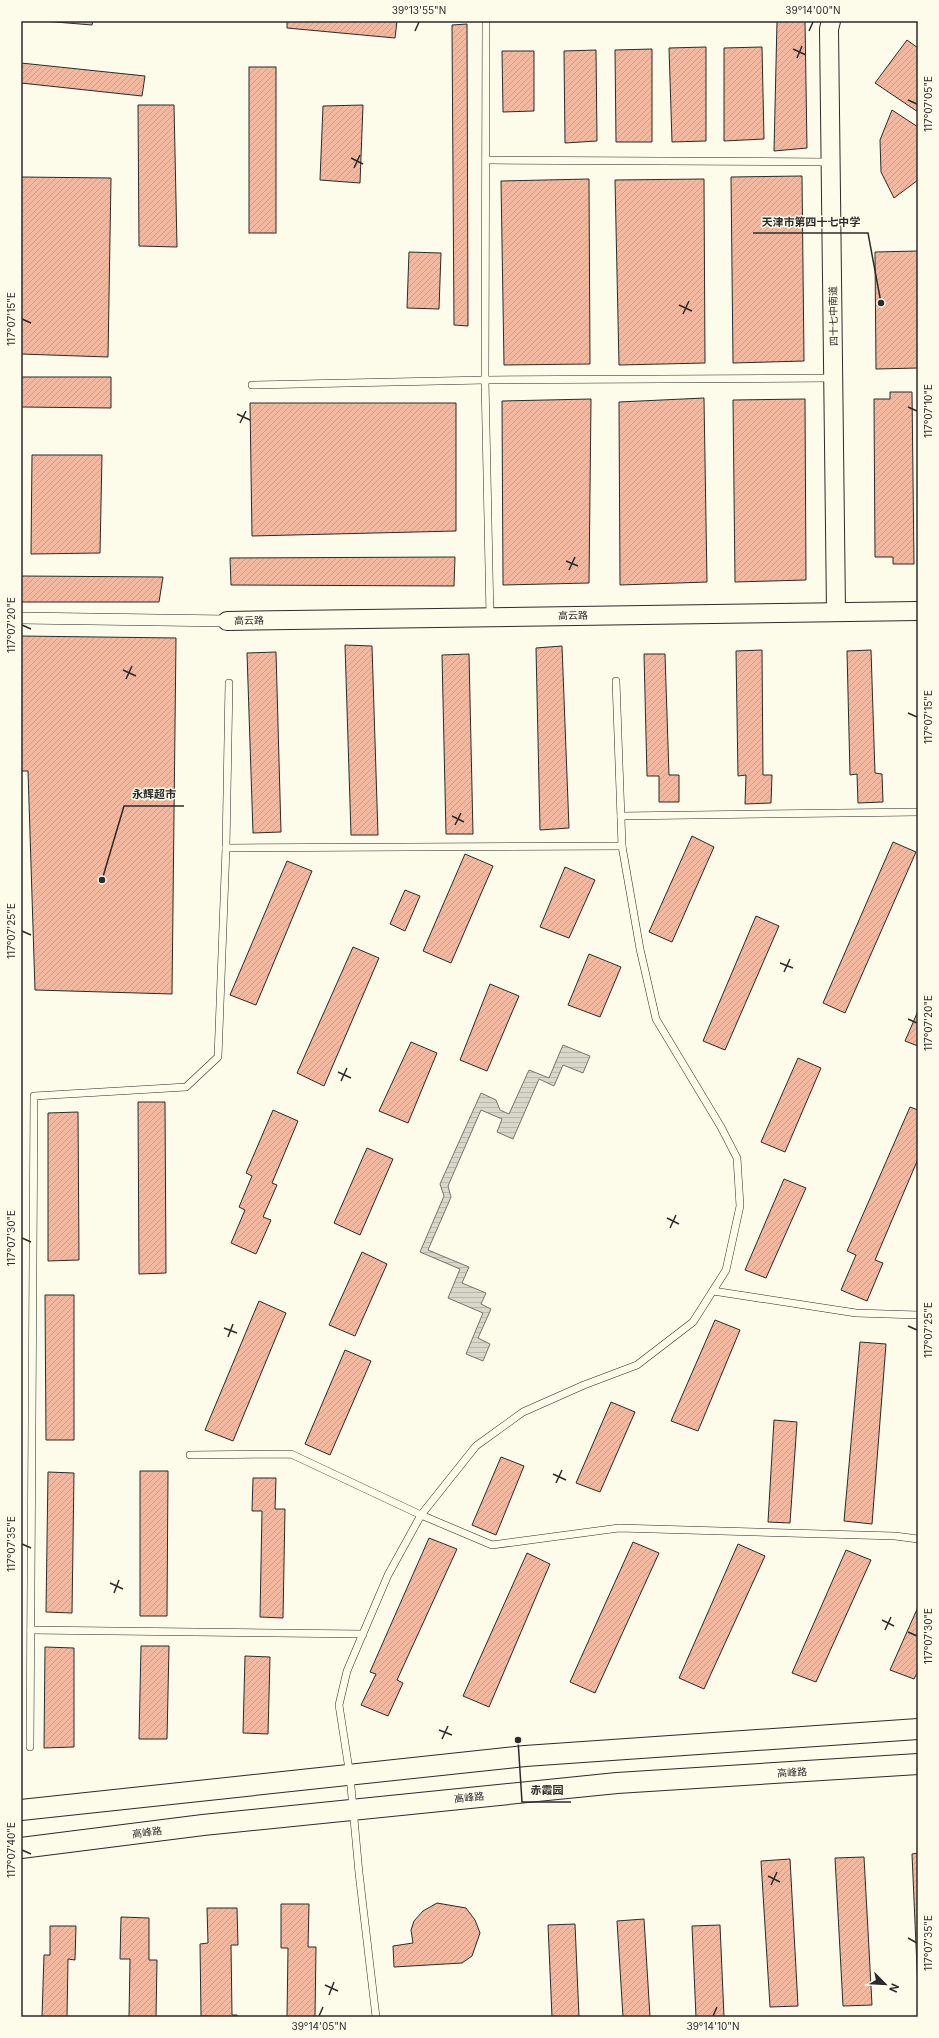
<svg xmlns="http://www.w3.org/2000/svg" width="939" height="2038" font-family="Inter,'Noto Sans SC',sans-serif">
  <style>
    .water { fill: url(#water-rules); stroke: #74746e }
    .building { fill: url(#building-hatch); stroke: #2b2b2b }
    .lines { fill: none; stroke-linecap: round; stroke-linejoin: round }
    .service-casing { stroke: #2b2b2b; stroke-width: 8 }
    .pedestrian-casing { stroke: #2b2b2b; stroke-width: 12 }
    .tertiary-casing { stroke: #2b2b2b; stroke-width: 20 }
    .secondary-casing { stroke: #2b2b2b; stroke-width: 22 }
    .service { stroke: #fdfbea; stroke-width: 7 }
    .pedestrian { stroke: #fdfbea; stroke-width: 11 }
    .tertiary { stroke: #fdfbea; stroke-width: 18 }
    .secondary { stroke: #fdfbea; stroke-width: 20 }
    .ticks { fill: none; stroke: #2b2b2b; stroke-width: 1.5 }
    .labels { text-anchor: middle; stroke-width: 3; stroke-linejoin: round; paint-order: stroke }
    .street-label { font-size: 10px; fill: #2b2b2b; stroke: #fdfbea }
    .leader { fill: none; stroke: #2b2b2b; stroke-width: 1.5 }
    .callout-dot { fill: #2b2b2b; stroke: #fdfbea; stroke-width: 1.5 }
    .callout-label { font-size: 11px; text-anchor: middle; font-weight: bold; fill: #2b2b2b; stroke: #fdfbea; stroke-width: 3; stroke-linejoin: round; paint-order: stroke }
    .neatline { fill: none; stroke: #2b2b2b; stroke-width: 1.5 }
    .ticks-label { font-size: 10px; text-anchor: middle; fill: #2b2b2b }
  </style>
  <defs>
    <pattern id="water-rules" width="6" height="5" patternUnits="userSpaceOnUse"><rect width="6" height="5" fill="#d8d7c9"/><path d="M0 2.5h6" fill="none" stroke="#bab9ad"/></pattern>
    <pattern id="building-hatch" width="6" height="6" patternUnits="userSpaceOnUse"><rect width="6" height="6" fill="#f2b8a0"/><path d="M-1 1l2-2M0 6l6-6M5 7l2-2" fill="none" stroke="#d09e8a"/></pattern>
  </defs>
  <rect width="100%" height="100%" fill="#fdfbea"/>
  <!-- water -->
  <path class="water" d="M563,1045L590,1056L583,1073L563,1065L554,1086L539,1079L513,1139L497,1132L502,1119L481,1110L448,1186L451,1197L428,1250L469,1267L462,1283L486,1293L481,1304L491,1309L478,1338L490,1344L483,1361L466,1354L483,1313L448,1298L460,1269L420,1252L444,1196L440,1184L481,1093L496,1100L500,1110L509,1114L529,1070L549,1078Z"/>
  <!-- building -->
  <g class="building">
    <path d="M43,21H93L92,25Z"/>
    <path d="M287,21H397L395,38L287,28Z"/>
    <path d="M777,21H805L807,148L774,151Z"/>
    <path d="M467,24L468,326L454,325L452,25Z"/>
    <path d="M907,40L918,48V112L875,83Z"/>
    <path d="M706,47V141L672,142L669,48Z"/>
    <path d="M762,47L764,139L724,141V48Z"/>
    <path d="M652,49V142H616L615,50Z"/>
    <path d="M596,50L597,141L565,143L564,51Z"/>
    <path d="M502,51H534V111L503,112Z"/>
    <path d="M21,63L145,76L142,96L21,83Z"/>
    <rect x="249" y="67" width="27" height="166"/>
    <path d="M138,105H174L177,247L139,246Z"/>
    <path d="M363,105L360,183L320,180L323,106Z"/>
    <path d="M892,110L918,127V180L894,198L881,172L880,140Z"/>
    <path d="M802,176L804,361L733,363L731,177Z"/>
    <path d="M21,177L111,178L108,357L21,354Z"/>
    <path d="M589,179L590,364L504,365L501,181Z"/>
    <path d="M704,179L705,363L619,365L615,180Z"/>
    <path d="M918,251V368L876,369L875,252Z"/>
    <path d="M409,252L441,253L439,309L407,308Z"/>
    <path d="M21,377H111V408L21,407Z"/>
    <path d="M890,392H912L914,564H893V557H875L874,399H890Z"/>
    <path d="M704,398L707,582L620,585L619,402Z"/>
    <path d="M591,399L589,583L503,585L502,401Z"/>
    <path d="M805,399L806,580L735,582L733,400Z"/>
    <path d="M250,403H456V531L252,536Z"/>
    <path d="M32,455H102L100,553L31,554Z"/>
    <path d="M455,557L454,586L231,585L230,558Z"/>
    <path d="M21,576L163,577L159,602H21Z"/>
    <path d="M21,636L176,638L172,994L35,990L28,771H21Z"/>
    <path d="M345,645L372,646L378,835H351Z"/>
    <path d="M562,646L569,828L540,830L536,648Z"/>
    <path d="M762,650L763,775H772L771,803L745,804L746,775L738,776L736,651Z"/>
    <path d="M871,650L875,773L882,774L883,802L858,803L857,774L850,775L847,651Z"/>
    <path d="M276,652L281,832L253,833L247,653Z"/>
    <path d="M469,654L473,834H446L442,655Z"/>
    <path d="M644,654H665L669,775H679V802H659V776H647Z"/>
    <path d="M692,836L714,847L672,942L649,932Z"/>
    <path d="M893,842L916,852L845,1013L823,1003Z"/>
    <path d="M465,854L493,866L451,963L423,951Z"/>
    <path d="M287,861L312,871L256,1005L230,995Z"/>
    <path d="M565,867L595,880L569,938L540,927Z"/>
    <path d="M405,890L420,896L405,931L390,924Z"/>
    <path d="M756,916L779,926L725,1050L703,1041Z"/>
    <path d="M353,947L379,958L324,1086L297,1073Z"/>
    <path d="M589,954L621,967L600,1017L568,1005Z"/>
    <path d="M490,984L519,996L487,1071L460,1060Z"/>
    <path d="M918,1011V1046L905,1041Z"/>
    <path d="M411,1042L437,1053L408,1123L379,1111Z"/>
    <path d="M798,1058L821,1068L785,1152L761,1142Z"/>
    <path d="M138,1102H165L166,1273L139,1274Z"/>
    <path d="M910,1107L918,1110V1159L875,1260L883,1263L867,1301L841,1290L856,1255L847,1251Z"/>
    <path d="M273,1110L298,1121L272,1183L277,1185L263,1217L271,1220L256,1254L231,1243L245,1210L239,1207L252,1176L246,1173Z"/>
    <path d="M78,1112L79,1260L48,1261V1113Z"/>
    <path d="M367,1148L393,1159L360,1235L334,1223Z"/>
    <path d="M784,1179L806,1188L766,1278L745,1270Z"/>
    <path d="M362,1252L387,1264L355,1336L329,1325Z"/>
    <path d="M45,1295H74V1440H46Z"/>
    <path d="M259,1301L286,1313L233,1441L205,1430Z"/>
    <path d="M715,1320L740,1330L698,1431L671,1421Z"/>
    <path d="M860,1342L886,1344L872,1524L844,1521Z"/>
    <path d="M345,1350L371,1361L330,1455L305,1444Z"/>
    <path d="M611,1402L635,1412L600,1492L576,1483Z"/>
    <path d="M774,1420L797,1422L790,1523L768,1522Z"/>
    <path d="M501,1457L524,1466L496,1535L472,1525Z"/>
    <path d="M140,1471H168L167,1616H140Z"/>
    <path d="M48,1472L74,1473L72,1613L46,1612Z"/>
    <path d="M253,1478H276L275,1509H285L283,1618L260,1617L262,1511H252Z"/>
    <path d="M429,1538L457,1549L397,1680L403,1683L388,1716L361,1705L376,1674L370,1672Z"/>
    <path d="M633,1542L659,1553L595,1693L570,1682Z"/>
    <path d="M738,1544L765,1556L704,1689L679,1678Z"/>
    <path d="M846,1550L871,1560L816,1682L792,1673Z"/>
    <path d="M527,1553L550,1564L489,1707L463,1696Z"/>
    <path d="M918,1607V1671L914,1679L890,1670Z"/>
    <path d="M141,1646H169L167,1739H139Z"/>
    <path d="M45,1647L74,1648V1747L44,1748Z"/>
    <path d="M245,1656L270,1657L268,1734L243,1733Z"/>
    <path d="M918,1853V1991L912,1854Z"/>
    <path d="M864,1857L872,2005L843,2006L835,1858Z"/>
    <path d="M790,1859L798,2006L770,2007L761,1861Z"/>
    <path d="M437,1903L466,1908L475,1920L480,1933L472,1956L462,1963L394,1967L393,1946L413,1943L411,1930L414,1921L423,1911Z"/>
    <path d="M281,1904H309L308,1947H316L315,2017H287L288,1948H281Z"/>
    <path d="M207,1908H237L238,1945H231L232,2015H237V2017L201,2016L200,1944L208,1943Z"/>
    <path d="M121,1917L149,1918V1960H157L156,2017H129L130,1959H120Z"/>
    <path d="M644,1919L650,2017H623L617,1921Z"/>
    <path d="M575,1924L579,2017H552L548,1925Z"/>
    <path d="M720,1925L724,2017H696L692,1926Z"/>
    <path d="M50,1926H76L75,1960L68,1959L67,2017H42L44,1955H50Z"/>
  </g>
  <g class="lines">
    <!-- service casing -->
    <g class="service-casing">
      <g id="service">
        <path d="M486,21L485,380L490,616"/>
        <path d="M486,160L830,162"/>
        <path d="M252,385L485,380L833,378"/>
        <path d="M621,816L918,812"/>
        <path d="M226,848L622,846"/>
        <path d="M713,1291L856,1313L918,1315"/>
        <path d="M190,1455L291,1454L421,1515L492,1545L619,1528L895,1536L918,1539"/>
        <path d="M31,1630L363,1634"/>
        <path d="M30,1747L34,1096L186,1087L218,1057L226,848L229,683"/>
        <path d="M376,2017L359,1873L350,1776L339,1705L347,1671L388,1575L421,1515L476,1446L523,1412L584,1385L637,1365L693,1322L726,1270L740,1206L737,1158L721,1127L656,1019L640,949L622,846L616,681"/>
      </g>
    </g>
    <!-- pedestrian casing -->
    <g class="pedestrian-casing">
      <path id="pedestrian" d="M21,618L227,621"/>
    </g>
    <!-- tertiary casing -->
    <g class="tertiary-casing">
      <g id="tertiary">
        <path d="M831,21L829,29L836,611"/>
        <path d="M227,621L918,611"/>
      </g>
    </g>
    <!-- secondary casing -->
    <g class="secondary-casing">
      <g id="secondary">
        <path d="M21,1810L525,1756L918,1729"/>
        <path d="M21,1848L203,1825L617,1783L918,1764"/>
      </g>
    </g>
    <!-- service -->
    <use href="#service" class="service"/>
    <!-- pedestrian -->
    <use href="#pedestrian" class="pedestrian"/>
    <!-- tertiary -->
    <use href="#tertiary" class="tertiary"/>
    <!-- secondary -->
    <use href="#secondary" class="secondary"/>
  </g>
  <!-- ticks -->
  <path class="ticks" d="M415,31L419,22M809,31L813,22M793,49L806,55M797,58L802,46M908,100L917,104M351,158L363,164M354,168L360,155M679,305L692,311M683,314L689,301M22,319L31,323M908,407L917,411M237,414L250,420M240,423L246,411M566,561L578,566M569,570L575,557M22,625L31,629M123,670L136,676M126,679L132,666M908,713L917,717M452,816L464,822M455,825L461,813M22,931L31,935M780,963L793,968M784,972L790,959M908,1019L917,1023M338,1072L351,1078M341,1081L347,1068M667,1218L679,1224M670,1228L676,1215M22,1238L31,1242M908,1326L917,1330M224,1328L237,1333M228,1337L233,1324M553,1474L566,1480M556,1483L562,1470M22,1544L31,1548M110,1583L123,1589M114,1593L119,1580M882,1620L894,1626M885,1630L891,1617M908,1632L917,1636M439,1730L452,1735M442,1739L448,1726M22,1850L31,1854M768,1876L780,1882M771,1885L777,1872M908,1938L917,1943M325,1985L338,1991M329,1995L334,1982M319,2016L323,2007M713,2016L717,2007"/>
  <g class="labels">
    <!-- street labels -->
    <g class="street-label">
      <text transform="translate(833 316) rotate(-91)" y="4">四十七中南道</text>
      <text transform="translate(573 615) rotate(-1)" y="4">高云路</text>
      <text transform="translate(249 620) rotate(-1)" y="4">高云路</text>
      <text transform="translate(792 1772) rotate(-3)" y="4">高峰路</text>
      <text transform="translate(469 1797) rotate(-6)" y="4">高峰路</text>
      <text transform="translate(147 1832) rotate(-7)" y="4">高峰路</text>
    </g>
  </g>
  <!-- callouts -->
  <path class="leader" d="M881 303L868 233H753M102 880L124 806H184M518 1740L522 1802H571"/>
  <g class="callout-dot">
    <circle cx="881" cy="303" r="4"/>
    <circle cx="102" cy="880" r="4"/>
    <circle cx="518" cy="1740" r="4"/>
  </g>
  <g class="callout-label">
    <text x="811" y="226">天津市第四十七中学</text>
    <text x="154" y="798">永辉超市</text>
    <text x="547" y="1794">赤霞园</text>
  </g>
  <!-- border -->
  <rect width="939" height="2038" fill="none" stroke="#fdfbea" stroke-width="44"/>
  <!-- north arrow -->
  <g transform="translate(885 1984) rotate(114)" stroke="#fdfbea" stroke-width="3" paint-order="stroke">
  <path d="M0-3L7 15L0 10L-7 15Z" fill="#2b2b2b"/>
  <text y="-6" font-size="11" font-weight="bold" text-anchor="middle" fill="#2b2b2b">N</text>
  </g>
  <rect x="22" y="22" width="895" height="1994" class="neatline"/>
  <g class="ticks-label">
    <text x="419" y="14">39°13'55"N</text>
    <text x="813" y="14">39°14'00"N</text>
    <text transform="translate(928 104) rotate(-90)" y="4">117°07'05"E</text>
    <text transform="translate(11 319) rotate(-90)" y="4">117°07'15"E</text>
    <text transform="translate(928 411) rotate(-90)" y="4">117°07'10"E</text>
    <text transform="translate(11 625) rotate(-90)" y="4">117°07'20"E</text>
    <text transform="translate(928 717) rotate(-90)" y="4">117°07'15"E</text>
    <text transform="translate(11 931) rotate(-90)" y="4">117°07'25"E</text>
    <text transform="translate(928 1023) rotate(-90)" y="4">117°07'20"E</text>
    <text transform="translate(11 1238) rotate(-90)" y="4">117°07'30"E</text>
    <text transform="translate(928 1330) rotate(-90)" y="4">117°07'25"E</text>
    <text transform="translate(11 1544) rotate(-90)" y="4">117°07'35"E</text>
    <text transform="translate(928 1636) rotate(-90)" y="4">117°07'30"E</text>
    <text transform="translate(11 1850) rotate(-90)" y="4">117°07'40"E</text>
    <text transform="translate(928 1943) rotate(-90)" y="4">117°07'35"E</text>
    <text x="319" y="2030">39°14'05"N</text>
    <text x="713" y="2030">39°14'10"N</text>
  </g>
</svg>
